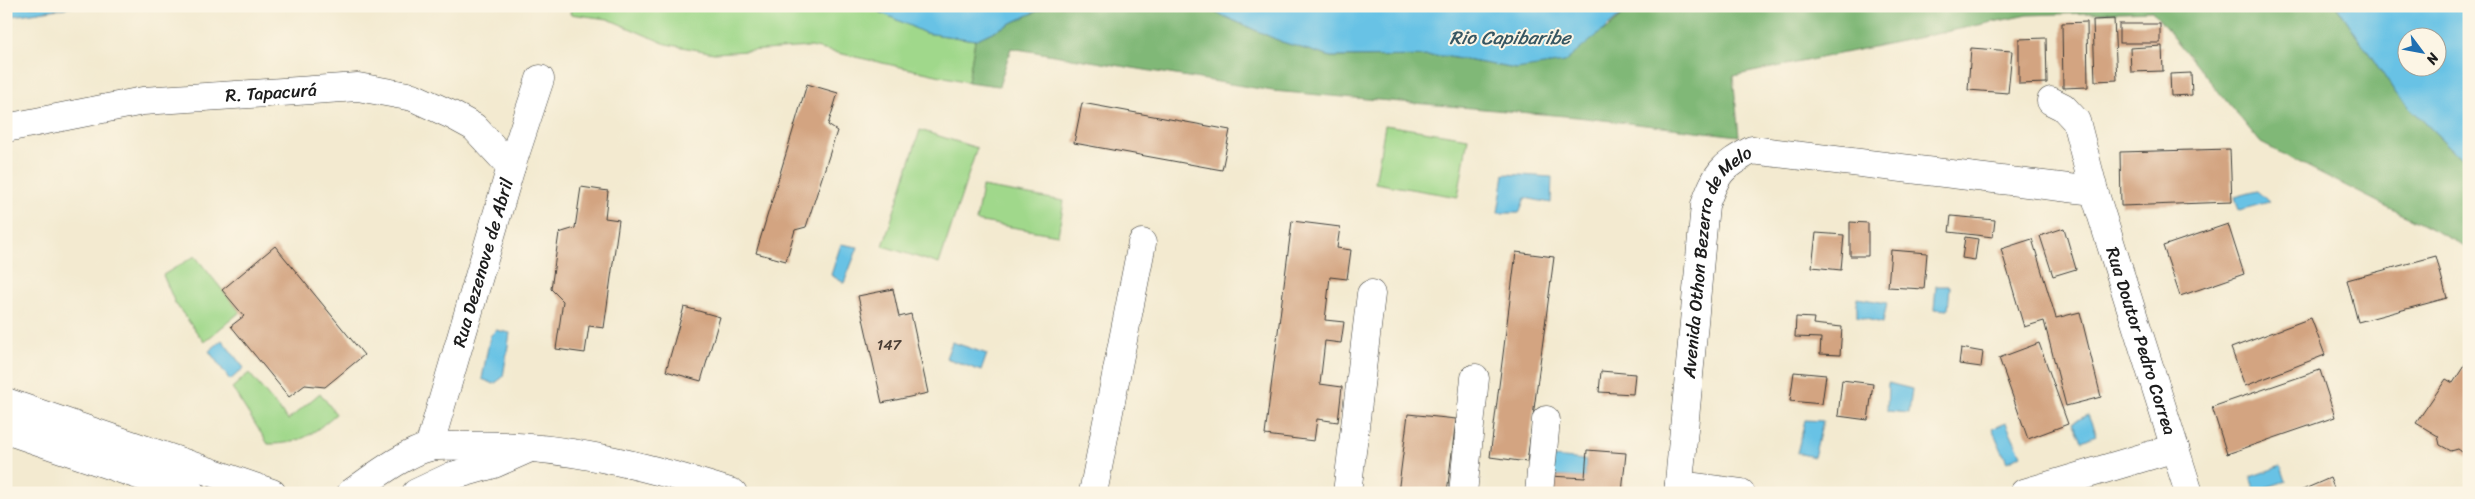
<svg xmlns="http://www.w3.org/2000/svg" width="2475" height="499" font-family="Sriracha,sans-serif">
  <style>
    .green { fill: #a0d88b; stroke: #5e7a54 }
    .forest { fill: #80b877; stroke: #4e6a4a }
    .water { fill: #67c2e5; stroke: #426f80; fill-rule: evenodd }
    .building { fill: #d3a481 }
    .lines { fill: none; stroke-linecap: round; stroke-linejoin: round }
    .minor-casing { stroke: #3c3b37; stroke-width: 29 }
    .major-casing { stroke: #3c3b37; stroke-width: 29 }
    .minor { stroke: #fff; stroke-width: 28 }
    .major { stroke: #fff; stroke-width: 28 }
    .labels { text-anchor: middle; stroke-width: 4; stroke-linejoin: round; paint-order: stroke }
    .number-label { font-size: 15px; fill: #4a3e35 }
    .street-label { font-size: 18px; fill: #1c1c1c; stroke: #fcf5e5 }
    .water-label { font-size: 19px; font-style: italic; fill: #365662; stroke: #fcf5e5 }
  </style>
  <rect width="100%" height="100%" fill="#fcf5e5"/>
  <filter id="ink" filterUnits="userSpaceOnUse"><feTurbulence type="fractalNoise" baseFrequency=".02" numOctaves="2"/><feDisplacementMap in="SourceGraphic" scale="10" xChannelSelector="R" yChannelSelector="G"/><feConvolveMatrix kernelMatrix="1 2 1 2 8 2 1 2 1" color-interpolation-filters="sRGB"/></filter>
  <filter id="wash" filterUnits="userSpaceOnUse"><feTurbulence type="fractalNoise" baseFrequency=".0096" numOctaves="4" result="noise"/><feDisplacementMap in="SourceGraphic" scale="20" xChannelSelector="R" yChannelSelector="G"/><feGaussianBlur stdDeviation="1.12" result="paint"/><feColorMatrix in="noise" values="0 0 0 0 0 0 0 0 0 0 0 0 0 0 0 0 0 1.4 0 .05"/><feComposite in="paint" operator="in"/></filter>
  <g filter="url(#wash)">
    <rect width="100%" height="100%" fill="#f3ead0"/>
    <!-- green -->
    <g class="green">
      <path d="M571,6H867L925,33L975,40L968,82L811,47L714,53L666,44L608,19L570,14Z"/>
      <path d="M1385,125L1468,138L1458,197L1375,183Z"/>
      <path d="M920,130L977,148L939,264L883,246Z"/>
      <path d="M982,187L1064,201L1058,235L976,221Z"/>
      <path d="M195,256L240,312L204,342L175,303L163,275Z"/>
      <path d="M249,373L288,420L320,393L336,414C311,435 302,444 268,444L232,388Z"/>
    </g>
    <!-- forest -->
    <path class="forest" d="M1048,6H1201L1282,42L1331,57L1444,56L1516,69L1607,29L1632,6H2337L2397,95L2469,166V248L2261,143L2152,11L2027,15L1733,76L1739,136L1577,117L1273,91L1011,48L999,86L968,82L975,40Z"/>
    <!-- water -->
    <g class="water">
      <path d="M6,6H78L6,17Z"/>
      <path d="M867,6H1048L975,40L925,33Z"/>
      <path d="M1201,6H1632L1565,62L1516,69L1444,56L1331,57L1282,42Z"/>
      <path d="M2337,6H2469V166L2397,95ZM2408,38H2438V68H2408Z"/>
      <path d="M1504,174L1552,177L1551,203L1525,198L1519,213H1498Z"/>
      <path d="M2257,191L2269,202L2239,210L2235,197Z"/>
      <path d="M841,244L858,247L844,283L831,275Z"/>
      <path d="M1936,286H1950L1948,310L1934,309Z"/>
      <path d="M1857,298L1887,303L1883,323L1857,317Z"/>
      <path d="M496,330L510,333L503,377L494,384L482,379L490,336Z"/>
      <path d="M222,340L244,368L230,380L209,351Z"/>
      <path d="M952,342L987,354L981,371L946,358Z"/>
      <path d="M1888,383L1912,389L1909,413L1887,411Z"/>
      <path d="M2088,415L2096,435L2082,441L2073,422Z"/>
      <path d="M1805,420L1823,421L1814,457L1797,453Z"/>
      <path d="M2006,423L2021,455L2007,462L1992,429Z"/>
      <path d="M1552,457L1586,460L1585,478L1550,476Z"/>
      <path d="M2281,466L2286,481L2255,491L2250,477Z"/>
    </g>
    <g id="blocks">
      <!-- building -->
      <g class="building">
        <path d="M2114,19L2117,80L2095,81L2093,20Z"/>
        <path d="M2087,22L2088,87L2063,88L2062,23Z"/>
        <rect x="2119" y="24" width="41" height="19"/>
        <path d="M2046,38L2047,83L2019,84V39Z"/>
        <path d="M2162,46L2163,71L2131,72L2130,48Z"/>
        <path d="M1971,48L2012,51L2008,93L1968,90Z"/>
        <path d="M2191,73L2192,95L2171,96L2170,74Z"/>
        <path d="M807,84L838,93L828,125L837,131L806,227L795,230L786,261L756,253Z"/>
        <path d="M1082,103L1230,130L1222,170L1074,143Z"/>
        <path d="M2230,149L2232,202L2121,206L2120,152Z"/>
        <path d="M581,187L608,191L605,218L619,220L604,328L589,326L585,353L556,349L563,301L551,289L559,233L575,228Z"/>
        <path d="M1951,216L1995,220L1993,237L1949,232Z"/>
        <path d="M1292,221L1340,227L1337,248L1351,250L1347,279L1330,277L1325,320L1344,322L1341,343L1325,341L1320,384L1342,387L1338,422L1317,419L1314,441L1265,435Z"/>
        <path d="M1850,222L1868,223V256H1850Z"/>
        <path d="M2228,224L2244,274L2180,296L2163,246Z"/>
        <path d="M2064,228L2076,269L2053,276L2040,236Z"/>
        <path d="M1816,233L1844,235L1841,270L1812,267Z"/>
        <path d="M1965,237L1978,239L1975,260L1962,258Z"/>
        <path d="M2032,239L2056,318L2080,312L2101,397L2066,406L2044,321L2024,327L2001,249Z"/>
        <path d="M275,246L364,355L325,387L305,385L289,397L231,326L244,316L222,290Z"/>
        <path d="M1891,250L1927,253L1924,289L1888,287Z"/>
        <path d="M1516,252L1554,257L1527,462L1490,457Z"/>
        <path d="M2436,256L2447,298L2358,322L2347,280Z"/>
        <path d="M893,289L899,317L911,314L928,393L882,403L858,296Z"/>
        <path d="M684,307L720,317L701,381L666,371Z"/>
        <path d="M1796,317L1814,318L1813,324L1822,325L1842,327L1840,355L1820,354L1821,338L1795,337Z"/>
        <path d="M2311,318L2325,355L2245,386L2231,348Z"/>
        <path d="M2469,342V355L2463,352Z"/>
        <path d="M2039,343L2068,424L2028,439L1999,358Z"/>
        <path d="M1961,348L1983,352L1981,367L1959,364Z"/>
        <path d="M2469,358V457L2458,449L2451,451L2440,445L2438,436L2416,423L2446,379L2453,383Z"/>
        <path d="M2320,370L2335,417L2227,454L2212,407Z"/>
        <path d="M1601,371L1635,374L1633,394L1599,392Z"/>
        <path d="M1794,372L1826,375L1822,404L1790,401Z"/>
        <path d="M1842,380L1873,384L1868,420L1838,416Z"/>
        <path d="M1408,414L1456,419L1447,493H1398Z"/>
        <path d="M1587,450L1626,453L1622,493L1549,492L1550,476L1585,478Z"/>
        <path d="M2330,478L2336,493H2301L2300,491Z"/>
      </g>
    </g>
  </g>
  <g filter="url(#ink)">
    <use href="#blocks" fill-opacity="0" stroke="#3c3b37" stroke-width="1"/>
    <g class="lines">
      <!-- minor casing -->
      <g class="minor-casing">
        <g id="minor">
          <path id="s1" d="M2051,101L2063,107L2076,121L2094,191L2189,493"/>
          <path id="s2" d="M6,128L143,101L358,87L413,97L452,115L474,127L511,167"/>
          <path d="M6,402L272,493"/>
          <path d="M6,430L191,493"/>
          <path id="s3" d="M429,447L511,167L540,79"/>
          <path d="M1679,485L1741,493"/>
          <path d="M1093,493L1142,243"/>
          <path d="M1347,493L1371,294"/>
          <path d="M1463,493L1475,378"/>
          <path d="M1539,493L1546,420"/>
          <path id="s4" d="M1678,493L1705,205C1717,172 1721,167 1752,150L2094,191"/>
          <path d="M2024,493L2175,448"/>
        </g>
      </g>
      <!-- major casing -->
      <g class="major-casing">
        <g id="major">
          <path d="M351,493C371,479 406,452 430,447C440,445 453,446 464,446C555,442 647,466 733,493"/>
          <path d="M416,493L452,476L494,464L528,449"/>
        </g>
      </g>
      <!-- minor -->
      <use href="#minor" class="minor"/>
      <!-- major -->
      <use href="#major" class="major"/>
    </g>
  </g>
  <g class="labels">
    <!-- number labels -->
    <g class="number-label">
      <text x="889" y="350">147</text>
    </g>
    <!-- street labels -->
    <g class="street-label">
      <text dy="6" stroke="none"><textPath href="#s2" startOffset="268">R. Tapacurá</textPath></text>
      <text dy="6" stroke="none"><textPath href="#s3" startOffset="192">Rua Dezenove de Abril</textPath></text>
      <text dy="6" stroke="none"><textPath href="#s4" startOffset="239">Avenida Othon Bezerra de Melo</textPath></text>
      <text dy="6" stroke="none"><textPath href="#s1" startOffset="262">Rua Doutor Pedro Correa</textPath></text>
    </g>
    <!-- water labels -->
    <g class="water-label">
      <text x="1510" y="44">Rio Capibaribe</text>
    </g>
  </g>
  <!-- margin -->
  <rect width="2475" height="499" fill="none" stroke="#fcf5e5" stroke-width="25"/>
  <!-- north arrow -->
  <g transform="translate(2422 52) rotate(122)"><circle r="24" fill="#fcf5e5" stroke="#a29e95"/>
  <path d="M0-4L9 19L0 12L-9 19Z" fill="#1f6fb2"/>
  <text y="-8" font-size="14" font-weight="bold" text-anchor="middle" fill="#1c1c1c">N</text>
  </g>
</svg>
